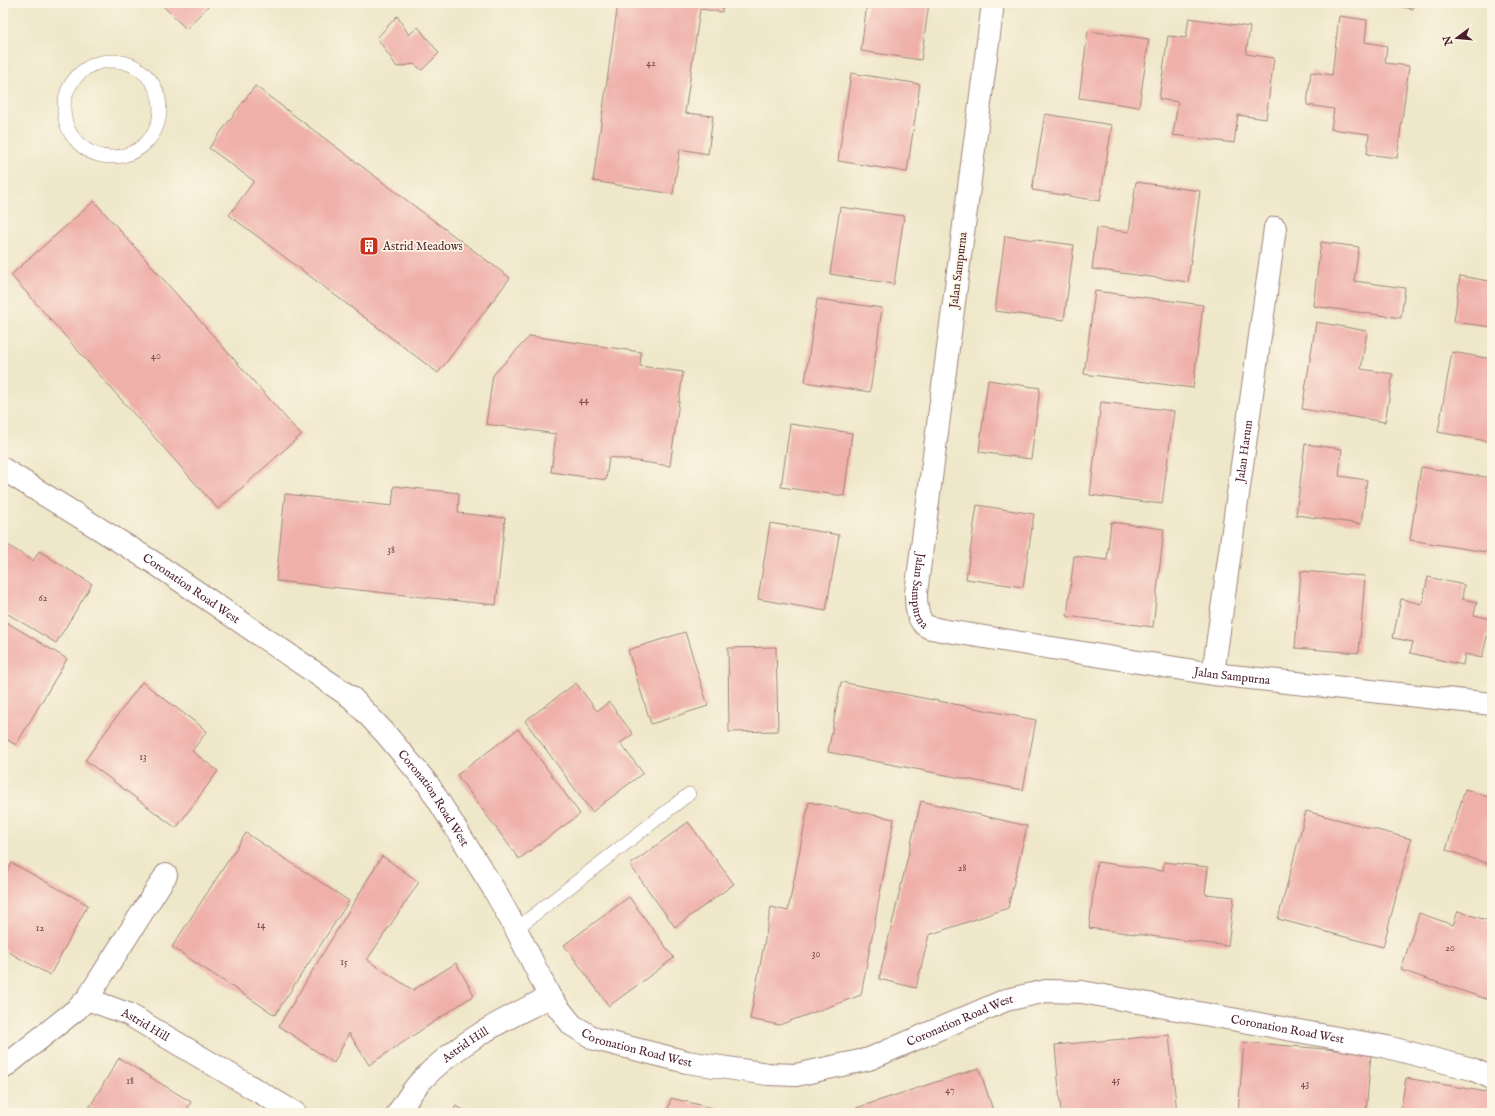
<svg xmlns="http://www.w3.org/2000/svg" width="1495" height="1116" font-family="'IM FELL English',serif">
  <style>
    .building { fill: #efb0aa }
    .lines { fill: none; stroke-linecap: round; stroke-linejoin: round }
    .service-casing { stroke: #9c837a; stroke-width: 14 }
    .minor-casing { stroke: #9c837a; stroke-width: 24 }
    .service { stroke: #fff; stroke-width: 13 }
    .minor { stroke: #fff; stroke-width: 22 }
    .labels { text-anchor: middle; stroke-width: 3.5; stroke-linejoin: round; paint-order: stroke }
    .number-label { font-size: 10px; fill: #73434b }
    .poi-label { font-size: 12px; fill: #4a1f2b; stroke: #fcf5e5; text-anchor: start }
    .street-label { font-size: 12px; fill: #4a1f2b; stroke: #fcf5e5 }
  </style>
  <rect width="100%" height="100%" fill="#fcf5e5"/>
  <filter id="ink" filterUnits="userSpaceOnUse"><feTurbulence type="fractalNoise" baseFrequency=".025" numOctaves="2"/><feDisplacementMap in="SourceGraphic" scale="8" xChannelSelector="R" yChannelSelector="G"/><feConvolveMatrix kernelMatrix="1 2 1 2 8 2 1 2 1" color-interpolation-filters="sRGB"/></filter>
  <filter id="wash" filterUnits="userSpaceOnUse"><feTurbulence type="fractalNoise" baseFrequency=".012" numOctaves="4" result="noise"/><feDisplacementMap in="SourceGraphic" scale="16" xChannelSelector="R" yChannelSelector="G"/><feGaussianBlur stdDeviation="0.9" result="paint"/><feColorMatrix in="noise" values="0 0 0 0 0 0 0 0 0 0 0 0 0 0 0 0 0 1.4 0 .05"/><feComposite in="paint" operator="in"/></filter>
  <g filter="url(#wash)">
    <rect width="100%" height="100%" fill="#efe7c9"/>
    <g id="blocks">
      <!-- building -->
      <g class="building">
        <path d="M160,3H211L186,29Z"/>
        <path d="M618,3H723L722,12L700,9L685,113L713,116L708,154L680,149L673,194L593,181Z"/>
        <path d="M867,3H929L921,60L861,51Z"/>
        <path d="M1382,3H1414L1413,9Z"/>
        <path d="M397,16L409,35L418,27L439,53L422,70L414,64L397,67L377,38Z"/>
        <path d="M1339,16L1367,20L1365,42L1387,46L1385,63L1409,66L1397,158L1367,154L1369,134L1331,129L1334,109L1307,105L1311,72L1332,75Z"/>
        <path d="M1189,18L1250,27L1246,54L1274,58L1266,119L1238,115L1234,143L1173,135L1178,102L1159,99L1168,36L1186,38Z"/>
        <path d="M1088,31L1149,39L1139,107L1079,98Z"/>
        <path d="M851,73L920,84L907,172L838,161Z"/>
        <path d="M255,86L510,278L438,373L229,215L254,181L209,148Z"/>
        <path d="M1045,114L1112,125L1100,201L1032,190Z"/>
        <path d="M1136,182L1200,191L1188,282L1092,269L1097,228L1129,232Z"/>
        <path d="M94,201L301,435L218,509L11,275Z"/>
        <path d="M840,207L904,216L894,284L830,274Z"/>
        <path d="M1005,236L1074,245L1064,320L995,311Z"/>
        <path d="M1321,242L1359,247L1354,281L1405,288L1401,318L1313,306Z"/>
        <path d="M1491,266L1492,327L1454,322L1460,276L1489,281Z"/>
        <path d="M1095,291L1203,305L1193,388L1084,374Z"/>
        <path d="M817,299L882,308L870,392L805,382Z"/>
        <path d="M1316,322L1367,331L1361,369L1393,374L1385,422L1302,409Z"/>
        <path d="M530,336L641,352L640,366L683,372L670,466L609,457L606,480L551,472L556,434L486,424L493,375Z"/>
        <path d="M1452,352L1492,359V442L1438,432Z"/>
        <path d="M988,380L1040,388L1031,459L979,452Z"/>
        <path d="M1101,402L1174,411L1162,504L1090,495Z"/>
        <path d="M790,424L852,433L844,496L781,487Z"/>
        <path d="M1305,444L1342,449L1339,476L1367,480L1361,524L1296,515Z"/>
        <path d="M1421,467L1492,478V553L1410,540Z"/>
        <path d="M394,486L459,493L458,513L505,518L496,605L276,581L285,494L392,506Z"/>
        <path d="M977,505L1034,514L1023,587L966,579Z"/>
        <path d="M1111,522L1164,529L1153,627L1067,616L1074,556L1107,560Z"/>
        <path d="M770,523L839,535L826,611L758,599Z"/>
        <path d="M3,542L33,561L39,551L92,584L56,643L3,611Z"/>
        <path d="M1301,571L1365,576L1359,653L1295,648Z"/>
        <path d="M1428,577L1464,585L1462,599L1477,602L1474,615L1491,619L1482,658L1465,654L1463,665L1410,653L1413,642L1393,638L1401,599L1422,604Z"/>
        <path d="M3,620L67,659L16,745L3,737Z"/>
        <path d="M685,632L708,706L651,724L628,650Z"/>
        <path d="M776,647L778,731L729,732L728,648Z"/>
        <path d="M142,682L207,731L192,751L218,771L176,828L85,760Z"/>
        <path d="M841,682L1036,720L1023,790L828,752Z"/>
        <path d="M576,683L597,711L609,702L633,734L620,743L643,773L592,812L525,721Z"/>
        <path d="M518,729L580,814L519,859L457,775Z"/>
        <path d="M1465,789L1492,798V865L1446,850Z"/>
        <path d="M921,801L1027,826L1008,908L929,935L916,988L879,979Z"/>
        <path d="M809,802L894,819L861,995L779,1025L750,1019L771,907L788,911Z"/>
        <path d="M1306,811L1411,839L1383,947L1278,919Z"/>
        <path d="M688,822L734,884L675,927L630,865Z"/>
        <path d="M246,833L349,901L275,1015L172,947Z"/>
        <path d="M382,856L419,882L367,960L413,990L456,963L474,995L369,1065L349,1033L334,1063L279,1026Z"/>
        <path d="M1097,862L1163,871L1164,862L1208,867L1205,894L1234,897L1228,946L1089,928Z"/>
        <path d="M12,863L88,905L50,975L3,949V878Z"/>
        <path d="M629,897L674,958L609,1006L564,945Z"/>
        <path d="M1458,911L1492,922V1001L1401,970L1419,913L1453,925Z"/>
        <path d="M1169,1035L1177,1113H1061L1055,1045Z"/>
        <path d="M1244,1042L1371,1053L1366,1113H1238Z"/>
        <path d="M119,1058L191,1102L185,1113H86Z"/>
        <path d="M979,1068L994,1113H848L847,1111Z"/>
        <path d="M1406,1078L1492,1093V1113H1400Z"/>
        <path d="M671,1098L729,1112V1113H667Z"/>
        <path d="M456,1106L469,1113H452Z"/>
      </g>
    </g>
  </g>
  <g filter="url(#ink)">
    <use href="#blocks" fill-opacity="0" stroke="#9c837a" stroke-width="1"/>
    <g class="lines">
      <!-- service casing -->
      <g class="service-casing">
        <g id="service">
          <circle cx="112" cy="109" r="48"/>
          <path d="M516,929L689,794"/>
        </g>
      </g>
      <!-- minor casing -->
      <g class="minor-casing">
        <g id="minor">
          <path id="s1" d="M992,11L916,593C916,604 916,621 928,627C932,628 937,629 941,630L1213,674L1492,704"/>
          <path id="s2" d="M3,469L156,564L352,698L385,733L428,784L493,888L516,929L550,997L572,1025L595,1039L687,1062L768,1074L796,1075L869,1059L1006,1000L1046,991L1082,992L1387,1047L1472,1069L1492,1078"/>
          <path id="s3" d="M1213,674L1275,228"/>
          <path id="s4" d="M87,999L128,1014L295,1113"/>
          <path d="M3,1068L77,1009L87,999L166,875"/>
          <path id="s5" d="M398,1113C405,1103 411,1092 419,1083C455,1044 504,1019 550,997"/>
        </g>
      </g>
      <!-- service -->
      <use href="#service" class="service"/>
      <!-- minor -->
      <use href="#minor" class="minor"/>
    </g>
  </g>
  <!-- icons -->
  <defs>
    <g id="building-square" transform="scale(1)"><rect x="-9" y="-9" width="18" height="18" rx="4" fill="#c8321e" stroke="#fcf5e5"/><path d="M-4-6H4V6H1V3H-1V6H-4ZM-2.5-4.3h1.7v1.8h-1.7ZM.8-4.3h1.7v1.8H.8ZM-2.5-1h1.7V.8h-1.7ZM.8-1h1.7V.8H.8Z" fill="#fff"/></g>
  </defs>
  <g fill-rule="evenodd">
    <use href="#building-square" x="369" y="246"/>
  </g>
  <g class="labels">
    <!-- number labels -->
    <g class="number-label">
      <text x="651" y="66">42</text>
      <text x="156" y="359">40</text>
      <text x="584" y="403">44</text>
      <text x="391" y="553">38</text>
      <text x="43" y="601">62</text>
      <text x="143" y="760">13</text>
      <text x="962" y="871">28</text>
      <text x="261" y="928">14</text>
      <text x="40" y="931">12</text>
      <text x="1450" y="951">20</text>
      <text x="816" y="957">30</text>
      <text x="344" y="965">15</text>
      <text x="1116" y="1083">45</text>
      <text x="130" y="1084">18</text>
      <text x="1305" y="1087">43</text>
      <text x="950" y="1093">47</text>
    </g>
    <!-- poi labels -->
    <g class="poi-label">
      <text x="383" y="250">Astrid Meadows</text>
    </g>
    <!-- street labels -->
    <g class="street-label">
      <text transform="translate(958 270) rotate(-83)" y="4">Jalan Sampurna</text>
      <text dy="4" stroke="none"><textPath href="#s3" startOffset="225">Jalan Harum</textPath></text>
      <text dy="4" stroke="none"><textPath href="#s1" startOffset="585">Jalan Sampurna</textPath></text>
      <text dy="4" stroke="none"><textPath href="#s2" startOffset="223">Coronation Road West</textPath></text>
      <text dy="4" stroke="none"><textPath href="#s1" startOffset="933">Jalan Sampurna</textPath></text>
      <text dy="4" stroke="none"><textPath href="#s2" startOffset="547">Coronation Road West</textPath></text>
      <text dy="4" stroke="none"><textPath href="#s2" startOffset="1219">Coronation Road West</textPath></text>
      <text dy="4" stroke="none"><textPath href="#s4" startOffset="64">Astrid Hill</textPath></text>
      <text dy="4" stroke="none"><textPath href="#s2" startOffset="1555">Coronation Road West</textPath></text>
      <text dy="4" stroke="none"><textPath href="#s5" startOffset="97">Astrid Hill</textPath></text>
      <text dy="4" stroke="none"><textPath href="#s2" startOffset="883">Coronation Road West</textPath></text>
    </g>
  </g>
  <!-- margin -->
  <rect width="1495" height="1116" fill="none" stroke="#fcf5e5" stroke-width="16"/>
  <!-- north arrow -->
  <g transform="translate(1457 38) rotate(254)" stroke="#fcf5e5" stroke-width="3" paint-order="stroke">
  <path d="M0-3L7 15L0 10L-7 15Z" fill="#4a1f2b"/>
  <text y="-6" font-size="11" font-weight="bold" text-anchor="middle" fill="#4a1f2b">N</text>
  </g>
</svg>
